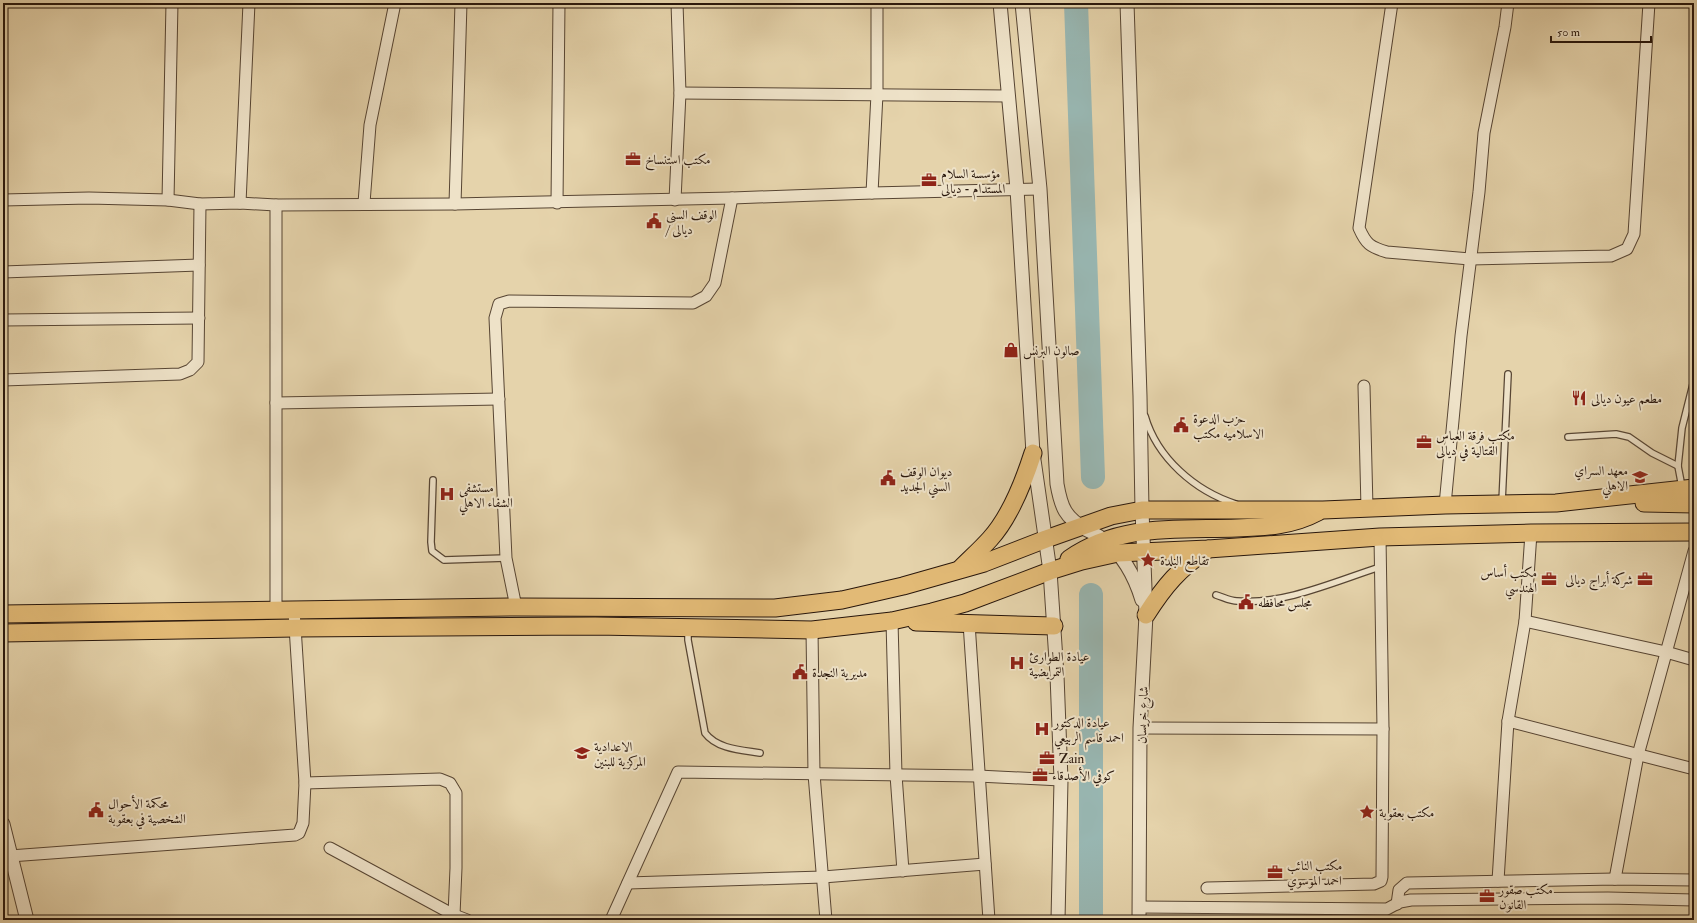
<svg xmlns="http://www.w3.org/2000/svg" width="1697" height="923" font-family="'IM FELL Double Pica',Amiri,serif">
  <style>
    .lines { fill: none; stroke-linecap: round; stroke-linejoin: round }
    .river { stroke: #98b6b1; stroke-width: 24 }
    .service-casing { stroke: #574533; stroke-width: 8 }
    .minor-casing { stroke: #574533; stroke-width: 13 }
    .tertiary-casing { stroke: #574533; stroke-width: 15 }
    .primary-casing { stroke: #28160b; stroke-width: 19 }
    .service { stroke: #eee2c8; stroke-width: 5.5 }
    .minor { stroke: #eee2c8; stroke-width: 11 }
    .tertiary { stroke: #eee2c8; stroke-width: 13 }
    .primary { stroke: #e2ba76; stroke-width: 17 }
    .labels { text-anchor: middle; stroke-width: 4; stroke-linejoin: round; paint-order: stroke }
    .poi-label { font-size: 13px; fill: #28160b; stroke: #eee2c8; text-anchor: start }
    .street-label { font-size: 13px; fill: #28160b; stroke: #eee2c8 }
  </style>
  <rect width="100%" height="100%" fill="#e5d3ab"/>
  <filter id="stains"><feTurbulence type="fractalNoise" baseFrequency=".005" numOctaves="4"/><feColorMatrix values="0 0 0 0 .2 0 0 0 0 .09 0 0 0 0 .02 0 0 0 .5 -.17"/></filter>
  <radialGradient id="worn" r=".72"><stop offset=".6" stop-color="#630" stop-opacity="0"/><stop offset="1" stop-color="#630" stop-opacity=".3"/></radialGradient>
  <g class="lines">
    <!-- river -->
    <g class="river">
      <path d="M1076,3L1093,477"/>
      <path d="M1091,595V920"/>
    </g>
    <!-- service casing -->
    <g class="service-casing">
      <g id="service">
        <path d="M1145,416C1157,458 1195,491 1236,504"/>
        <path d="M1568,437L1616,434L1629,437L1652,453L1678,466"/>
        <path d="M433,480L431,542L432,551L444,560L506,558"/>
        <path d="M1682,487L1678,466L1682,428L1694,380"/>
        <path d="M1502,502L1508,374"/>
        <path d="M1216,595C1223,597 1230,601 1237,601C1284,605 1336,581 1380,567"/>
        <path d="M688,629V640L705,733C717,749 741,750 760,753"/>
      </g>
    </g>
    <!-- minor casing -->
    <g class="minor-casing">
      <g id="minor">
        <path d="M1392,3L1359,228C1366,244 1370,247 1387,252L1470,259L1611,256L1627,249L1634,234L1649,3"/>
        <path d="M680,93L1008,96"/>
        <path d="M872,193L877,94V3"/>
        <path d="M3,200L89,198L168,200L200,204L240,203L276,205L455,204L732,198L872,193L1040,189"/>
        <path d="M168,200L172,3"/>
        <path d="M675,200L680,93L677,3"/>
        <path d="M240,203L249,3"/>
        <path d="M364,203L370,125L395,3"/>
        <path d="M557,203L559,3"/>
        <path d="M455,204L461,3"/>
        <path d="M3,272L199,265"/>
        <path d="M3,320L199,318"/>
        <path d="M3,380L180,374L190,370L198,362L200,204"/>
        <path d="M1364,386L1367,508"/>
        <path d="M276,403L499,399"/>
        <path d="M1445,505L1461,336L1479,192L1484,133L1505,27L1508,3"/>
        <path d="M516,607L506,558L495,318L499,304L509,301L693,303L706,296L715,283L732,198"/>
        <path d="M276,611V205"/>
        <path d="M892,621L896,775L903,871"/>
        <path d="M1525,621L1666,652L1694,660"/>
        <path d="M969,623L989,920"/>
        <path d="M812,630L814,774L826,920"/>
        <path d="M1508,721L1694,769"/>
        <path d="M1140,728L1383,729"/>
        <path d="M305,783L440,779L450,783L456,793V868L454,915"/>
        <path d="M330,848L454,915L467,920"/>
        <path d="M10,856L295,835L299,833L303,823L305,783L294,611"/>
        <path d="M1615,879L1638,755L1694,551"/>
        <path d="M1498,881L1508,721L1525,621L1531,533"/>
        <path d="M628,883L823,877L985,864"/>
        <path d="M1207,888L1374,884L1381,881L1382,877L1383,729L1380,537"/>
        <path d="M1397,904L1399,890L1407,883L1615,879L1694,880"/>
        <path d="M1139,907L1387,909L1400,902L1411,900L1608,898L1694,900"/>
        <path d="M611,920L678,772L978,776L1061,780"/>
      </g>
    </g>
    <!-- tertiary casing -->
    <g class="tertiary-casing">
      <g id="tertiary">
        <path d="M1000,3L1017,189L1033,453L1050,571L1057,675L1061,780L1058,920"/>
        <path d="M1022,3L1040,189L1057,484C1061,507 1065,518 1087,530C1093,533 1100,536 1105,541C1124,556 1135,577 1142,600"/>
        <path d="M1127,3L1140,396L1142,510L1146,615L1140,728L1139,920"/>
        <path d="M3,824L27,920"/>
      </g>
    </g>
    <!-- primary casing -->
    <g class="primary-casing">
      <g id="primary">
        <path d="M1644,503L1694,504"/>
        <path d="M1069,559C1121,523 1177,530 1237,528C1266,527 1292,526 1318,512"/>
        <path d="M961,568C971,558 981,549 990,539C1010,517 1024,481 1033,453"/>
        <path d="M3,614L516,607L775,608L842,600L903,586L984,563L1046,539L1111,516L1142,510H1323L1445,505L1556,503L1694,488"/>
        <path d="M1146,615C1165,585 1179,569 1208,549"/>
        <path d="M916,622L1054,626"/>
        <path d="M3,633L295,628L595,626L812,630L892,621L932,612L965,603L1050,571L1082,561L1118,553L1208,549L1380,537L1531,533L1694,532"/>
      </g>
    </g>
    <!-- service -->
    <use href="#service" class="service"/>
    <!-- minor -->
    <use href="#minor" class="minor"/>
    <!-- tertiary -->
    <use href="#tertiary" class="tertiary"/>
    <!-- primary -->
    <use href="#primary" class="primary"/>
  </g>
  <!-- icons -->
  <defs>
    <g id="office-bare" transform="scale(1.2)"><path d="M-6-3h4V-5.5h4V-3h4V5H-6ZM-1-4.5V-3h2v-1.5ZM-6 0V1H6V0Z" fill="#8f2418" stroke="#eee2c8" stroke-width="2.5" paint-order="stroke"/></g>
    <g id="civic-bare" transform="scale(1.2)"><path d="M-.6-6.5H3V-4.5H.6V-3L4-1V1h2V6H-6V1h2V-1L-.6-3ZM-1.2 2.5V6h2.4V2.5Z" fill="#8f2418" stroke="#eee2c8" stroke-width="2.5" paint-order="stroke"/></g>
    <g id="shop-bare" transform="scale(1.2)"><path d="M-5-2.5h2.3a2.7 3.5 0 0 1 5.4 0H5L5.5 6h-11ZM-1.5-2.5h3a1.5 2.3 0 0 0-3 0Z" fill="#8f2418" stroke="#eee2c8" stroke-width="2.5" paint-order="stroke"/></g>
    <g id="restaurant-bare" transform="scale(1.2)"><path d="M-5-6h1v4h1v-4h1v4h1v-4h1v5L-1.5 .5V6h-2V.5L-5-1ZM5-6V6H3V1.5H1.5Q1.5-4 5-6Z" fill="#8f2418" stroke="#eee2c8" stroke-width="2.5" paint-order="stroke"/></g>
    <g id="school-bare" transform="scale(1.2)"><path d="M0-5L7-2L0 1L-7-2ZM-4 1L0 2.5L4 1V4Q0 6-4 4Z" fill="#8f2418" stroke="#eee2c8" stroke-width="2.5" paint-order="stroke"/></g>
    <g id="hospital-bare" transform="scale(1.2)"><path d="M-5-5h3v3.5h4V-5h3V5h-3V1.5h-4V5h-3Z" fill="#8f2418" stroke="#eee2c8" stroke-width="2.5" paint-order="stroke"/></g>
    <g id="sight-bare" transform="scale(1.2)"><path d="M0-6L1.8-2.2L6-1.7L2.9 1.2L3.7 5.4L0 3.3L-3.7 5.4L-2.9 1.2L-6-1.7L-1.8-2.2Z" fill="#8f2418" stroke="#eee2c8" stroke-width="2.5" paint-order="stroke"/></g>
  </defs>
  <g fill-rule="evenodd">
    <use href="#office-bare" x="633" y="159"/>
    <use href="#office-bare" x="929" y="180"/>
    <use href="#civic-bare" x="654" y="221"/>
    <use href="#shop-bare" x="1011" y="350"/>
    <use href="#restaurant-bare" x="1579" y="398"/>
    <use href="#civic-bare" x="1181" y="425"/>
    <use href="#office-bare" x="1424" y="442"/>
    <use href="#school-bare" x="1640" y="477"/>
    <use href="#civic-bare" x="888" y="478"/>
    <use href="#hospital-bare" x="447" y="494"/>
    <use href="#sight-bare" x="1148" y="560"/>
    <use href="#office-bare" x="1549" y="579"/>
    <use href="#office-bare" x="1645" y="579"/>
    <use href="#civic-bare" x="1246" y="602"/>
    <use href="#hospital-bare" x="1017" y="663"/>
    <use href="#civic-bare" x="800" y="672"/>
    <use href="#hospital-bare" x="1042" y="729"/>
    <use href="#school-bare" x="582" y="753"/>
    <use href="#office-bare" x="1047" y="758"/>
    <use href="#office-bare" x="1040" y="775"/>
    <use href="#civic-bare" x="96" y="810"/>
    <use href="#sight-bare" x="1367" y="812"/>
    <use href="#office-bare" x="1275" y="872"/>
    <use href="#office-bare" x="1487" y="896"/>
  </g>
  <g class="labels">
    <!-- poi labels -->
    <g class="poi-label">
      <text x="645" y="164">مكتب استنساخ</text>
      <text x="941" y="178">مؤسسة السلام<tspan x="941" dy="15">المستدام - ديالى</tspan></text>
      <text x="666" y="219">الوقف السني<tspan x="666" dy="15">/ ديالى</tspan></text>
      <text x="1023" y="355">صالون البرنس</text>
      <text x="1591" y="403">مطعم عيون ديالى</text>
      <text x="1193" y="423">حزب الدعوة<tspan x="1193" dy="15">الاسلاميه مكتب</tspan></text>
      <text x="1436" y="440">مكتب فرقة العباس<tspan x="1436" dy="15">القتالية في ديالى</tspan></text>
      <text x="1628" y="475" text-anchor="end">معهد السراي<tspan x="1628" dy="15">الاهلي</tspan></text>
      <text x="900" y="476">ديوان الوقف<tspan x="900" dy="15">السني الجديد</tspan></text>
      <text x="459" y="492">مستشفى<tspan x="459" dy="15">الشفاء الاهلي</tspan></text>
      <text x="1160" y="565">تقاطع البلدة</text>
      <text x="1537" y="577" text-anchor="end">مكتب أساس<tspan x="1537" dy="15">الهندسي</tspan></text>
      <text x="1633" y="584" text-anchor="end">شركة أبراج ديالى</text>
      <text x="1258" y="607">مجلس محافظه</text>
      <text x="1029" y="661">عيادة الطوارئ<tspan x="1029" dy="15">التمريضية</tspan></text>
      <text x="812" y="677">مديرية النجدة</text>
      <text x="1054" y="727">عيادة الدكتور<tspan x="1054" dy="15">احمد قاسم الربيعي</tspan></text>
      <text x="594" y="751">الاعدادية<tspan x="594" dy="15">المركزية للبنين</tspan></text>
      <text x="1059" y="763">Zain</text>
      <text x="1052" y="780">كوفي الأصدقاء</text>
      <text x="108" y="808">محكمة الأحوال<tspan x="108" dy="15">الشخصية في بعقوبة</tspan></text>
      <text x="1379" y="817">مكتب بعقوبة</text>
      <text x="1287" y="870">مكتب النائب<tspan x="1287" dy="15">احمد الموسوي</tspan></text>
      <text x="1499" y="894">مكتب صقور<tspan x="1499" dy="15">القانون</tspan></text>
    </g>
    <!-- street labels -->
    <g class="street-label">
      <text transform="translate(1142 715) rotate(-88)" y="5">شارع خريسان</text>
    </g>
  </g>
  <!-- margin -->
  <rect width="1697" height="923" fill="none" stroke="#e5d3ab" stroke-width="16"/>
  <rect x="4" y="4" width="1689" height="915" fill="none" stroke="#28160b" stroke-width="2"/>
  <rect x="8" y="8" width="1681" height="907" fill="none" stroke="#28160b"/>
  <!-- scale -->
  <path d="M1551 36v6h100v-6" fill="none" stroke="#28160b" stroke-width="2"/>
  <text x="1557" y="36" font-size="12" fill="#28160b" stroke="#eee2c8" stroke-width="3" paint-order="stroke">50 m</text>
  <rect width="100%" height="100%" filter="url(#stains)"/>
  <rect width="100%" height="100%" fill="url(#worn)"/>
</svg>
